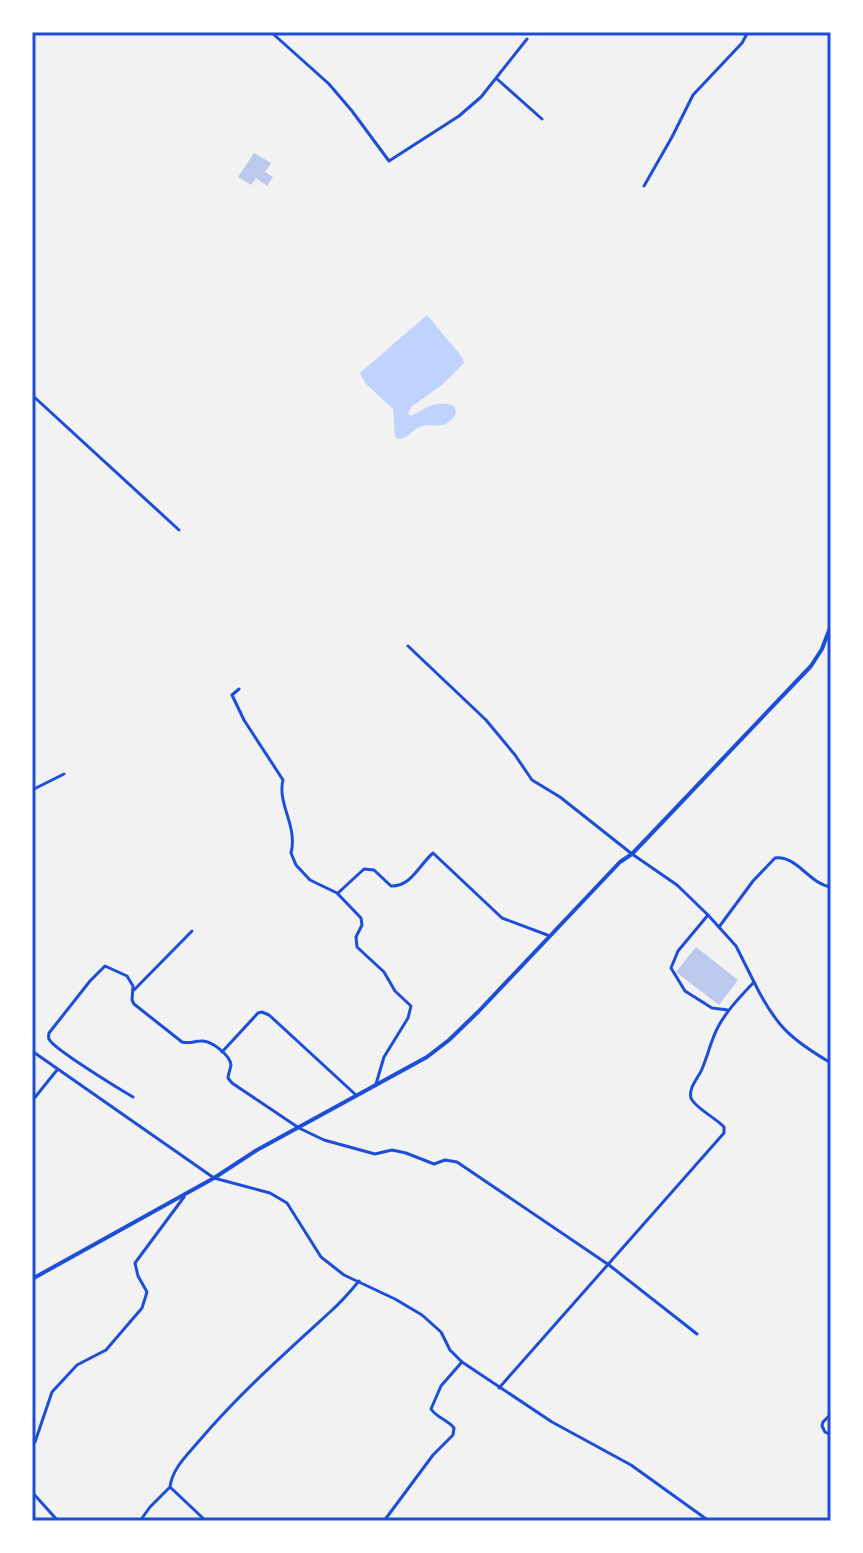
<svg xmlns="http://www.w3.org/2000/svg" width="863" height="1553" font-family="'Asap Condensed',sans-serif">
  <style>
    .water { fill: #bfd3fe }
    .building { fill: #bdc9ec }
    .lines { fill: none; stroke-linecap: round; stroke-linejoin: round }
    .minor { stroke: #1d4ed8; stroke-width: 3 }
    .tertiary { stroke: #1d4ed8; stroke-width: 4 }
    .neatline { fill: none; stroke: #1d4ed8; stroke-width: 3 }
  </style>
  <rect width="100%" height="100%" fill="#f2f2f2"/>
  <!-- water -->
  <path class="water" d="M427,315L462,357L464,363L443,384L411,407L408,414L411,416C426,409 438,398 455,407L456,414C442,433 436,421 420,427C409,431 410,439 397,439L395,436L393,409L365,383L360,373Z"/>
  <!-- building -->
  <g class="building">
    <path d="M254,153L271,163L265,172L273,177L267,186L256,178L251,185L238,177Z"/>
    <path d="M696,947L738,980L719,1005L676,972Z"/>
  </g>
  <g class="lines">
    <!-- minor -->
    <g class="minor">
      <path d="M271,32L329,84L352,111L389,161L459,116L481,97L527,39"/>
      <path d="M497,79L542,119"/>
      <path d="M644,186L672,137L693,95L742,43L748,32"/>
      <path d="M32,395L179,530"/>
      <path d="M408,646L486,720L515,755L532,780L560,797L632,854L677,885L708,915L736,946L754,982C741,996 727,1010 718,1027C711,1040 708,1055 702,1069C699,1077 688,1088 691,1098C695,1108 716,1118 724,1127V1133L499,1388"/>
      <path d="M239,689L232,695L244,720L283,780C277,804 298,826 291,853L296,865L310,880L337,893L361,918L362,925L356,937L357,947L384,972L395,991L411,1006L408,1018L384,1057L376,1084"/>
      <path d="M32,790L64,774"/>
      <path d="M338,893L364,869L374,870L391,886C411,887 419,865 433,853L502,918L550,936"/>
      <path d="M708,915L678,951L671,968L685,991L712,1008L728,1010"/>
      <path d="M719,927L753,881L775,858C797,855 809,884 831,887"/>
      <path d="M754,982C775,1025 790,1039 831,1063"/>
      <path d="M134,990L192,931"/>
      <path d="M32,1051L214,1178L270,1193L287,1203L321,1257L344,1275L395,1299L422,1315L441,1332L450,1350L462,1362L552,1422L631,1465L709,1521"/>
      <path d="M222,1052L258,1013L262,1012L269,1015L356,1095"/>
      <path d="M133,1097C121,1090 52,1048 49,1039C48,1037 49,1035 49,1033L90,981L105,966L127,976L133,986L132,1000L134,1004L182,1042C191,1044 193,1041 201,1041C211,1040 230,1055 231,1065C231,1066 228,1076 228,1078L232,1083L299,1128L324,1140L375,1154L392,1150L406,1153L434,1164L445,1160L457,1162L609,1265L697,1334"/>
      <path d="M32,1101L57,1070"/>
      <path d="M831,1414L823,1422L822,1426L825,1432L831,1435"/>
      <path d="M32,1445L35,1442L52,1392L77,1365L106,1350L142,1308L147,1292L138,1276L135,1263L184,1197"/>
      <path d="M32,1492L58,1521"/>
      <path d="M140,1521L150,1507L169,1488"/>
      <path d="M206,1521L170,1487C172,1469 187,1455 199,1441C239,1394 284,1354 330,1312C340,1303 350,1292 359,1281"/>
      <path d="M384,1521L433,1455L453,1435L454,1428C448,1420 437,1418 431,1409L441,1386L461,1363"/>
    </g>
    <!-- tertiary -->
    <path class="tertiary" d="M32,1279L214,1178L257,1150L427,1057L449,1040L478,1012L620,862L632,854L811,666L822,649L831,625"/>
  </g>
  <!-- border -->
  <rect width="863" height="1553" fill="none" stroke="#ffffff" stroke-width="68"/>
  <rect x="34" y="34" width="795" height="1485" class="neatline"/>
</svg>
